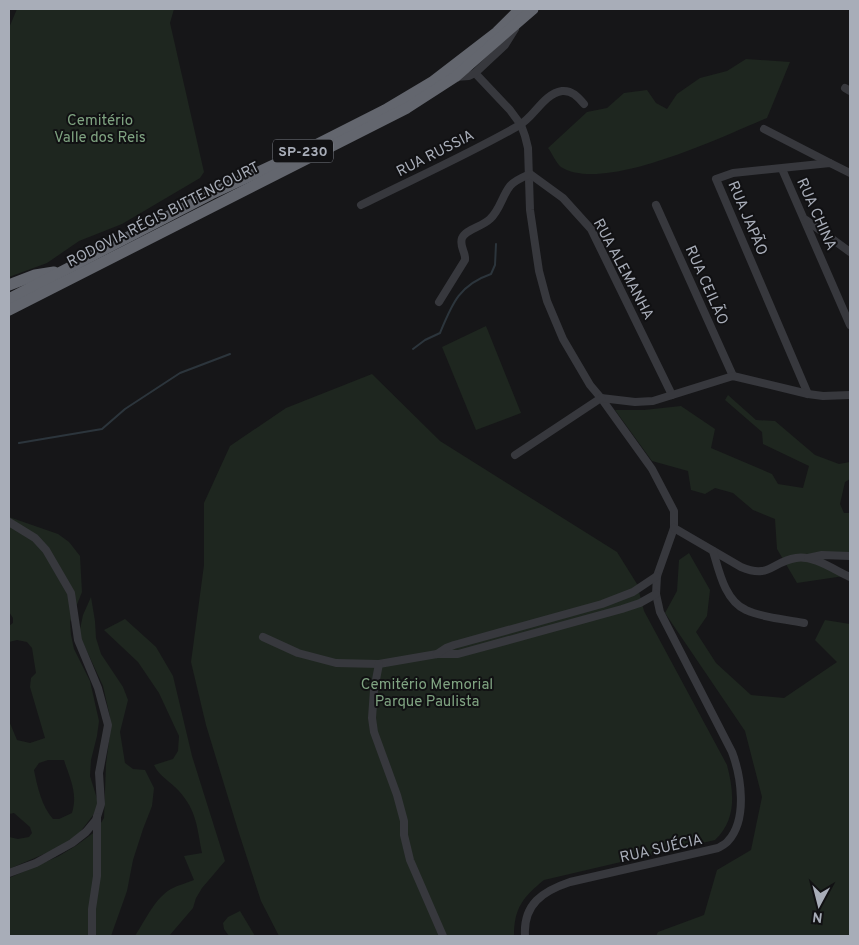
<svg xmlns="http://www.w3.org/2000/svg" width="859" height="945" font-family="Overpass,sans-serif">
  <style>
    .green { fill: #1e261f; fill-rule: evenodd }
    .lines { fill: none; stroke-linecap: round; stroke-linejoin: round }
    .stream { stroke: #2c353c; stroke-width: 2 }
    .minor { stroke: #37383d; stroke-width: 8 }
    .highway { stroke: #63666e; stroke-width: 11 }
    .labels { text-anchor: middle; stroke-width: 4; stroke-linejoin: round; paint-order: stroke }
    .shield { fill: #111113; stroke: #7b7e86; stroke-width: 1 }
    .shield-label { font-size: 14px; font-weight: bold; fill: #a8adb8 }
    .park-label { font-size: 15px; fill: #7fa381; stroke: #111113 }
    .street-label { font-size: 15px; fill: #a8adb8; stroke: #111113 }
  </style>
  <rect width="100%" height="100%" fill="#161618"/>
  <!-- green -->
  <g class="green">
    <path d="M17,9H174L170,23L204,172L200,178L122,224L79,241L47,263L9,277V28Z"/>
    <path d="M746,59L790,62L767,118C723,136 604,194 561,167C556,163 552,153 548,148L587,112L607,108L624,93L647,90L656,103L667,109L677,94L700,78L727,71Z"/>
    <path d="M486,326L521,413L476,430L442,347Z"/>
    <path d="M372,374L440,441L617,552L637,584L644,611L727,765C734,792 737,819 715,840L544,880C523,897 514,908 514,936H279L261,901L238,830L206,725L191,662L204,565V503L230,446L286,408Z"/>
    <path d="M728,395L756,420L775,421L815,455L839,464L850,462V479L845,482L840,504L844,513H850V554L827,552L822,566L844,576L797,583L777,549L775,519L753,510L733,493L715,488L705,494L691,490L688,471L652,461L615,410H644L681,406L715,429L711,448L772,474L778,484L803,488L809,466L763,444L762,432L725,400Z"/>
    <path d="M9,517L58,534L69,542L80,556L82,592L70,622L71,635L74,649L90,681L99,721L97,736L91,760L90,776L98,802L97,810L77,836L51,851L9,869V837L18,839L29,837L32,833L30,827L14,813L9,814V721L17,740L30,743L45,738L30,687L31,678L36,673L32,648L27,642L17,640L9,642V626L13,623V618L9,612ZM48,760H64C70,779 78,793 72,813L59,819H53C42,807 37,786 34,770L39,763Z"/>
    <path d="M689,553L710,590L707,616L696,632L716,663L751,695L784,698L837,662L815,640L825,620L850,624V936H656L658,932L704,915L717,870L751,850L762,797L745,731L665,613L677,591L679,560Z"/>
    <path d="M91,597L95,621L96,638L101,654L123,687L128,700L120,732L125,763L133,769L145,770L154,788L152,806L143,829L133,860L127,891L111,936H9V878L59,856L77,845L96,831L104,818L106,764L110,733V717L103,686L79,634L83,615Z"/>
    <path d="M125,619L156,647L173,676L192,756L225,861L202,888L196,898L193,908L169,936H135C145,921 155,898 171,889C178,885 187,883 194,880L184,856L202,853C197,828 197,811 179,791C171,782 159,776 154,765L173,759L178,751L179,736L159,693L138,662L104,630Z"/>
    <path d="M240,911L255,936H229L224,929L223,923L228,917Z"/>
  </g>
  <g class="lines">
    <!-- stream -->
    <g class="stream">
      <path d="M413,349L425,340L440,333C452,304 459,285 491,274L495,265L496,244"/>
      <path d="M19,443L102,429L125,409L180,373L230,354"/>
    </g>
    <!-- minor -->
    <g class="minor">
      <path d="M475,73L510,110L521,125L525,136L528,148L530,210L539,271L547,301L563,339L590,385L601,398L652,469L674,511V528L657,576L656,594L660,612L732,752C741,776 748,819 728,841C726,844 721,846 718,848L570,882C543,891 523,904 525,936"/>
      <path d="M455,77L469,76L475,73L505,45L515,29"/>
      <path d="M845,88L850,91"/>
      <path d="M764,129L830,163"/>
      <path d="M782,169L850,325"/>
      <path d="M361,205C413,179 467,155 518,126C534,118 543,94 562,91C572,90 578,97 584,104"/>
      <path d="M656,205L733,376"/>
      <path d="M806,220L850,252"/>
      <path d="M439,302L465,260C466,252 459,247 462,238C466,229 482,227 490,219C500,210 502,196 510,186C515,180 523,177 530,174L563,198L591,229L672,395"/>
      <path d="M808,394L716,179L733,173L830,163L850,173"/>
      <path d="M601,398L635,402L653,401L733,376L808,394L823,396L850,395"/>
      <path d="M515,455L601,398"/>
      <path d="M9,522L35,538L46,550L71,593L78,640L98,688L108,725L99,773L101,804L96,820L86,832L72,843L36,863L9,873"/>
      <path d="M674,528L741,567C770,579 771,562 796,558C814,555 834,570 850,577"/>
      <path d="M713,551C719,571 725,601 746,610C763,618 785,619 804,623"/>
      <path d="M808,558L822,555L850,556"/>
      <path d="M263,637L298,653L336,663L379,664L437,654H458L622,609L640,603L656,594"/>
      <path d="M437,654L446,648L454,645L602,604L633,592L657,576"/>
      <path d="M379,664L374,690L372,718L374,732L397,795L404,821V835L410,860L443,936"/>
      <path d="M92,936V909L97,876V817"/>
    </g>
    <!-- highway -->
    <g class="highway">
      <path d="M9,285L35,275L54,272"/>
      <path d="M9,299L211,194L310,148L385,110L432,82L497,32L520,9"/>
      <path d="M9,310L407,108L455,77L533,9"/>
    </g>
  </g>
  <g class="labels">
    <!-- shield labels -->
    <rect class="shield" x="273" y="139.5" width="60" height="23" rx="4"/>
    <g class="shield-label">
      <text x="303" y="156">SP-230</text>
    </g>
    <!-- park labels -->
    <g class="park-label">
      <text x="100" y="125">Cemitério<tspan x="100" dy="17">Valle dos Reis</tspan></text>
      <text x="427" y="689">Cemitério Memorial<tspan x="427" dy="17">Parque Paulista</tspan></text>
    </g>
    <!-- street labels -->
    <g class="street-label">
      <text transform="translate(435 153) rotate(-27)" y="5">RUA RUSSIA</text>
      <text transform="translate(163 214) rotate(-27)" y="5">RODOVIA RÉGIS BITTENCOURT</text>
      <text transform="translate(817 214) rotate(66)" y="5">RUA CHINA</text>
      <text transform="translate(748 218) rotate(67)" y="5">RUA JAPÃO</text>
      <text transform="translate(624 269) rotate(62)" y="5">RUA ALEMANHA</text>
      <text transform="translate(707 285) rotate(66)" y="5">RUA CEILÃO</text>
      <text transform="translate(661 848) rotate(-13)" y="5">RUA SUÉCIA</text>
    </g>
  </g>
  <!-- border -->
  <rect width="859" height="945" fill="none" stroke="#a8adb8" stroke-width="20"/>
  <!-- north arrow -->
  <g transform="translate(819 905) rotate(187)" stroke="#111113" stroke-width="4" paint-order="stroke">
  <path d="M0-4L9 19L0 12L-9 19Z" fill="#a8adb8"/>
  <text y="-8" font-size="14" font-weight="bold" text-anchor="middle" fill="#a8adb8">N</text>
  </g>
</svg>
